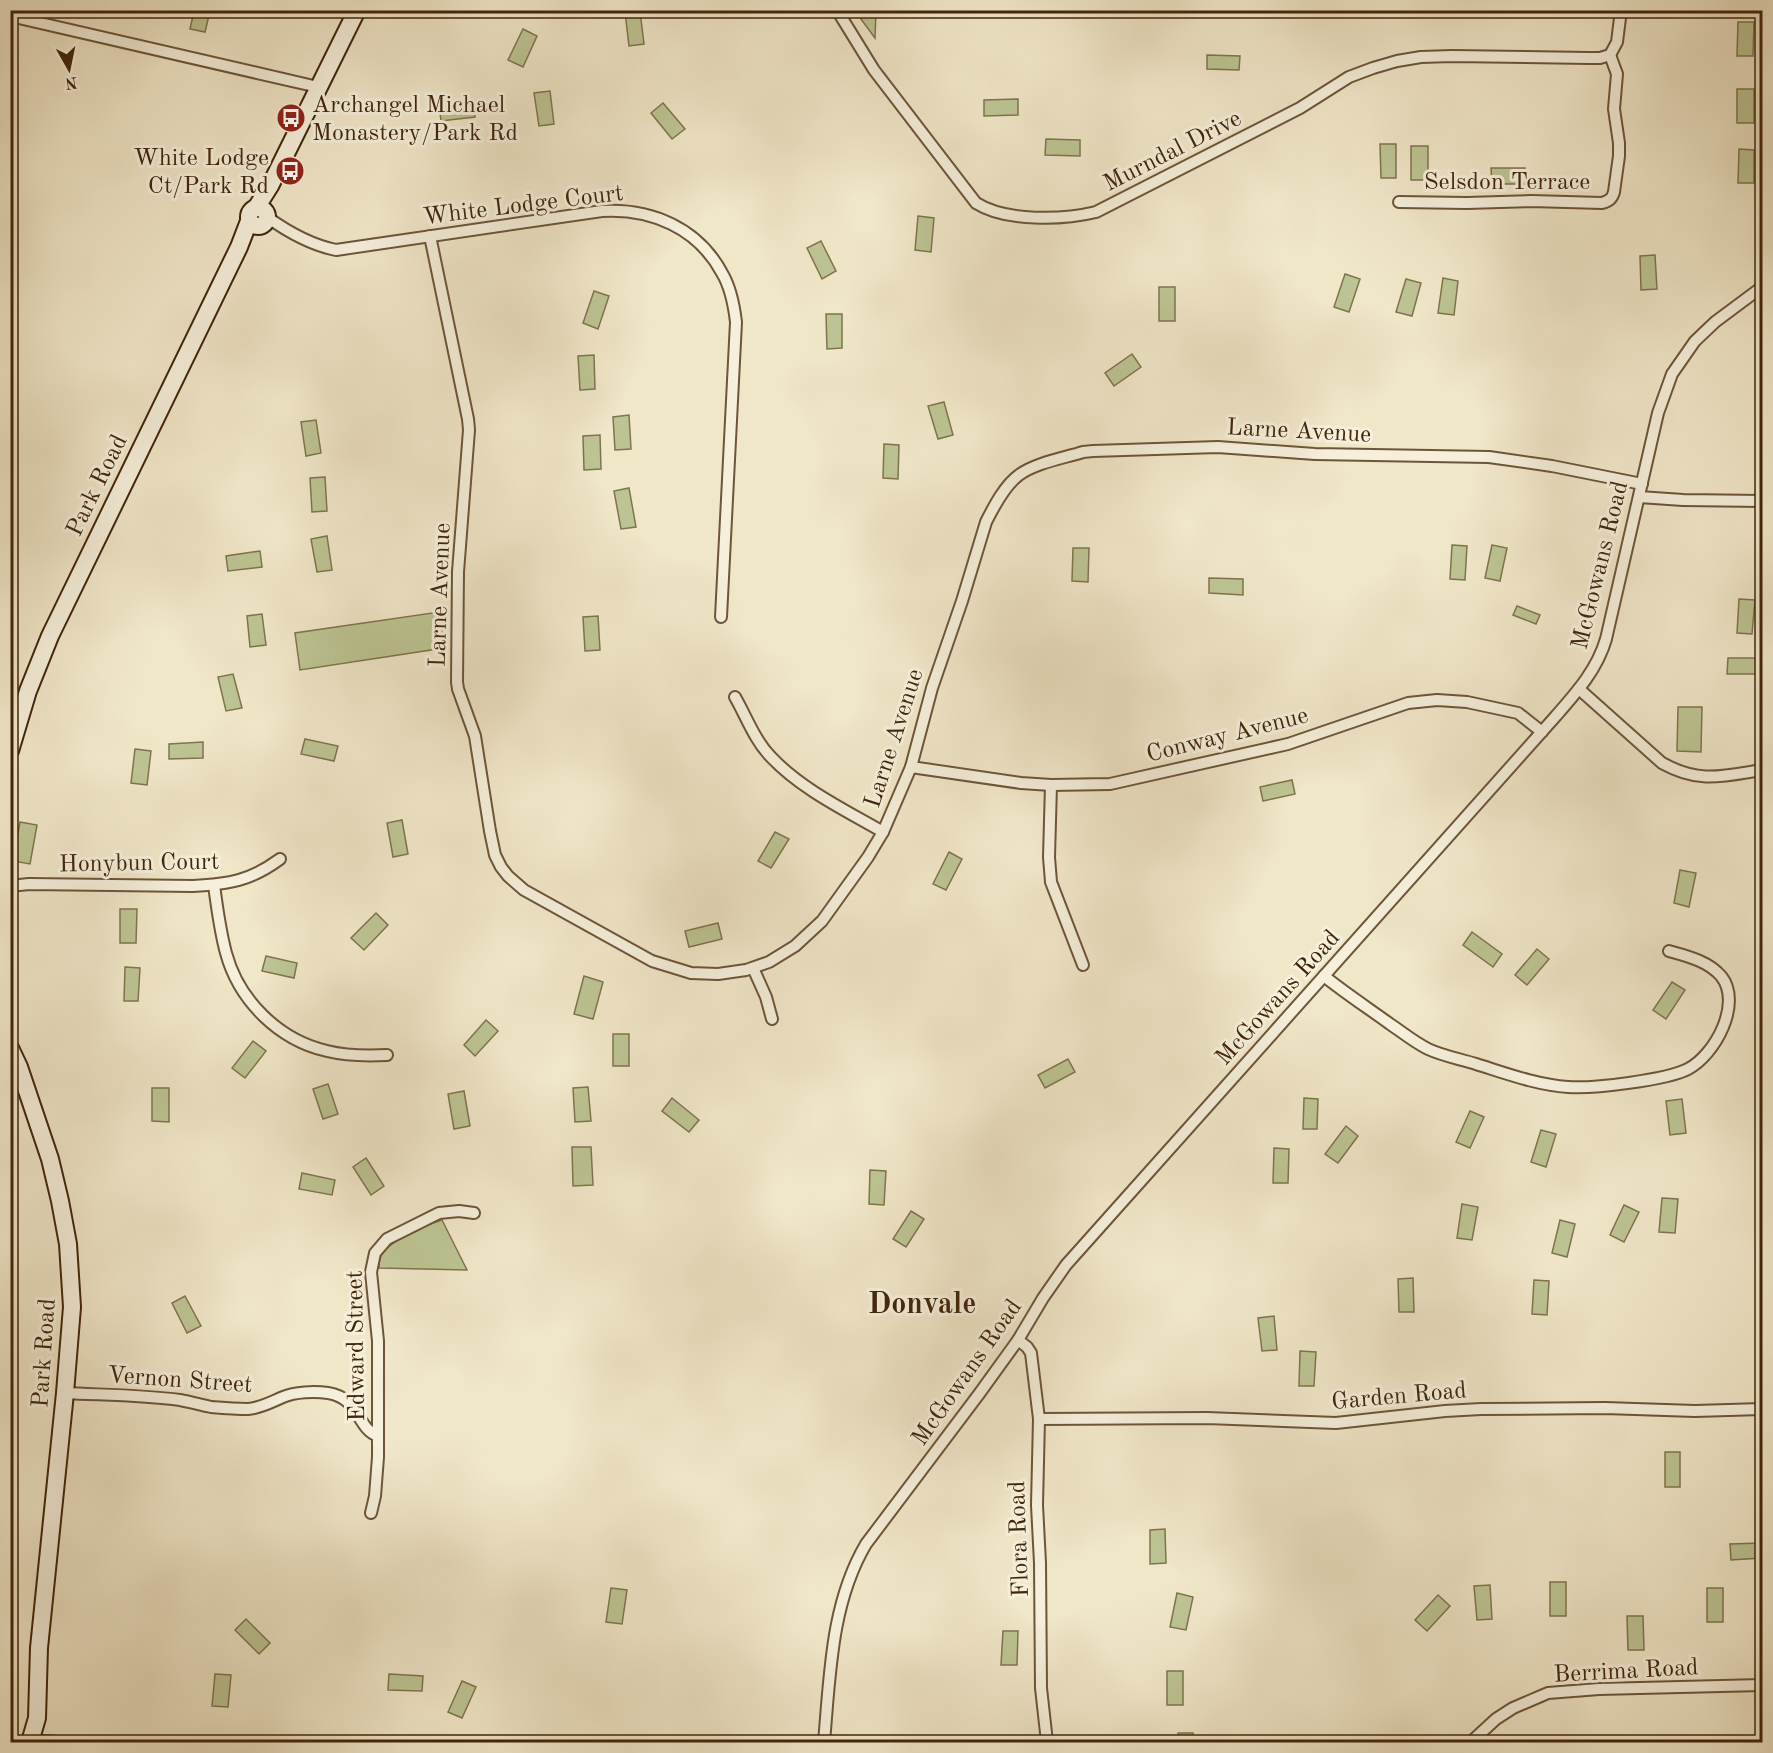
<svg xmlns="http://www.w3.org/2000/svg" width="1773" height="1753" font-family="'Old Standard TT',serif">
  <style>
    .green { fill: #bdc493; stroke: #7f744e; stroke-width: 1.5 }
    .lines { fill: none; stroke-linecap: round; stroke-linejoin: round }
    .street-casing { stroke: #6d5539; stroke-width: 14 }
    .secondary-casing { stroke: #412509; stroke-width: 20 }
    .street { stroke: #f5efdb; stroke-width: 10 }
    .secondary { stroke: #f5efdb; stroke-width: 16 }
    .labels { text-anchor: middle; stroke-width: 6; stroke-linejoin: round; paint-order: stroke }
    .poi-label { font-size: 24px; fill: #412509; stroke: #f5efdb; text-anchor: start }
    .street-label { font-size: 24px; fill: #412509; stroke: #f5efdb }
    .district-label { font-size: 30px; font-weight: bold; fill: #412509; stroke: #f5efdb }
  </style>
  <rect width="100%" height="100%" fill="#f0e6c8"/>
  <filter id="stains"><feTurbulence type="fractalNoise" baseFrequency=".00333" numOctaves="4"/><feColorMatrix values="0 0 0 0 .2 0 0 0 0 .09 0 0 0 0 .02 0 0 0 .5 -.17"/></filter>
  <radialGradient id="worn" r=".72"><stop offset=".6" stop-color="#630" stop-opacity="0"/><stop offset="1" stop-color="#630" stop-opacity=".3"/></radialGradient>
  <!-- green -->
  <g class="green">
    <path d="M194,11H210L205,32L190,29Z"/>
    <path d="M640,11L644,44L629,46L625,12Z"/>
    <path d="M855,11H876L875,38Z"/>
    <path d="M1738,22H1754L1753,56H1737Z"/>
    <path d="M523,29L537,36L523,67L508,60Z"/>
    <path d="M1207,55L1240,56L1239,70L1207,69Z"/>
    <rect x="1737" y="89" width="17" height="34"/>
    <path d="M550,91L554,124L539,126L534,93Z"/>
    <path d="M1018,99V115L984,116V100Z"/>
    <path d="M473,101L475,117L441,121L439,105Z"/>
    <path d="M663,103L685,129L672,139L651,113Z"/>
    <path d="M1046,139L1080,140V156L1045,155Z"/>
    <path d="M1380,144H1396V178H1381Z"/>
    <rect x="1411" y="146" width="17" height="34"/>
    <path d="M1739,149L1754,150V183H1738Z"/>
    <path d="M1491,168H1525L1526,184H1492Z"/>
    <path d="M918,216L934,218L931,252L915,250Z"/>
    <path d="M821,241L836,271L822,279L807,248Z"/>
    <path d="M1655,255L1657,289L1641,290L1640,256Z"/>
    <path d="M1345,274L1360,279L1349,312L1334,307Z"/>
    <path d="M1443,278L1458,281L1454,315L1438,313Z"/>
    <path d="M1406,279L1421,283L1412,316L1396,312Z"/>
    <rect x="1159" y="287" width="16" height="34"/>
    <path d="M594,291L609,296L598,329L583,323Z"/>
    <path d="M826,314H842V348L827,349Z"/>
    <path d="M1132,354L1141,367L1114,386L1105,373Z"/>
    <path d="M594,355L595,389L580,390L578,356Z"/>
    <path d="M944,402L953,435L938,439L928,406Z"/>
    <path d="M629,415L631,449L615,450L613,417Z"/>
    <path d="M316,420L321,453L306,456L301,422Z"/>
    <path d="M600,435L601,469L584,470L583,436Z"/>
    <path d="M884,444L899,445L898,479L883,478Z"/>
    <path d="M325,477L327,511L312,512L310,478Z"/>
    <path d="M629,488L636,527L621,529L614,491Z"/>
    <path d="M327,536L332,570L317,572L311,539Z"/>
    <path d="M1452,545L1467,546L1465,580L1450,579Z"/>
    <path d="M1492,545L1507,548L1500,581L1485,578Z"/>
    <path d="M1073,548H1089L1088,582L1072,581Z"/>
    <path d="M260,551L262,567L228,571L226,556Z"/>
    <path d="M1209,578L1243,579V595L1209,593Z"/>
    <path d="M1739,599L1755,600L1752,634L1737,633Z"/>
    <path d="M1517,606L1540,615L1536,624L1513,615Z"/>
    <path d="M446,611L444,648L300,670L295,633Z"/>
    <path d="M262,614L266,645L250,647L247,616Z"/>
    <path d="M598,616L600,650L585,651L583,617Z"/>
    <path d="M1728,658H1762V674H1727Z"/>
    <path d="M233,674L242,708L226,711L218,677Z"/>
    <path d="M1678,707H1702L1701,752L1677,751Z"/>
    <path d="M305,739L338,746L334,761L301,754Z"/>
    <path d="M203,742V758L169,759V744Z"/>
    <path d="M135,749L151,751L147,785L131,783Z"/>
    <path d="M1292,780L1295,794L1263,801L1260,787Z"/>
    <path d="M402,820L408,854L393,857L387,823Z"/>
    <path d="M20,822L37,825L30,864L13,861Z"/>
    <path d="M775,832L789,839L771,868L758,861Z"/>
    <path d="M949,852L962,859L946,890L933,884Z"/>
    <path d="M1680,870L1696,873L1689,907L1674,903Z"/>
    <path d="M120,909H137L136,943H120Z"/>
    <path d="M376,913L388,925L364,950L351,938Z"/>
    <path d="M718,923L722,939L689,947L685,931Z"/>
    <path d="M1472,932L1502,954L1493,967L1463,945Z"/>
    <path d="M1537,949L1549,959L1527,985L1515,975Z"/>
    <path d="M266,956L297,963L294,978L262,971Z"/>
    <path d="M125,967L140,968L138,1001H124Z"/>
    <path d="M584,976L603,982L593,1019L574,1014Z"/>
    <path d="M1672,982L1685,990L1666,1019L1653,1010Z"/>
    <path d="M486,1020L498,1031L475,1056L464,1045Z"/>
    <rect x="613" y="1034" width="16" height="32"/>
    <path d="M253,1041L266,1051L245,1078L232,1068Z"/>
    <path d="M1068,1059L1075,1072L1045,1088L1038,1075Z"/>
    <path d="M328,1084L338,1114L323,1119L313,1089Z"/>
    <path d="M588,1087L591,1121L575,1122L573,1088Z"/>
    <path d="M152,1088H169V1122L152,1121Z"/>
    <path d="M464,1091L470,1126L454,1129L448,1094Z"/>
    <path d="M672,1098L699,1120L689,1132L662,1111Z"/>
    <path d="M1304,1098L1318,1099L1317,1129H1303Z"/>
    <path d="M1682,1099L1686,1133L1670,1135L1666,1101Z"/>
    <path d="M1470,1111L1484,1117L1470,1148L1456,1142Z"/>
    <path d="M1346,1126L1358,1136L1338,1163L1325,1154Z"/>
    <path d="M1541,1130L1556,1134L1546,1167L1531,1162Z"/>
    <path d="M572,1147H591L593,1185L573,1186Z"/>
    <path d="M1274,1148L1289,1149L1288,1183H1273Z"/>
    <path d="M366,1158L384,1186L371,1195L353,1167Z"/>
    <path d="M870,1170L886,1171L884,1205L869,1204Z"/>
    <path d="M302,1173L335,1180L332,1195L299,1189Z"/>
    <path d="M1662,1198L1678,1199L1675,1233L1659,1232Z"/>
    <path d="M1462,1204L1478,1207L1472,1240L1457,1238Z"/>
    <path d="M1624,1205L1639,1212L1624,1242L1610,1235Z"/>
    <path d="M911,1211L924,1219L906,1247L893,1239Z"/>
    <path d="M442,1220L467,1270L379,1268C379,1265 379,1261 380,1258C386,1241 426,1225 442,1220Z"/>
    <path d="M1560,1220L1575,1224L1567,1257L1552,1253Z"/>
    <path d="M1413,1278L1414,1312H1399L1398,1279Z"/>
    <path d="M1534,1280L1549,1281L1547,1315L1532,1314Z"/>
    <path d="M185,1296L201,1326L187,1333L172,1303Z"/>
    <path d="M1274,1316L1277,1350L1262,1351L1258,1318Z"/>
    <path d="M1300,1351L1316,1352L1314,1386H1299Z"/>
    <rect x="1665" y="1452" width="15" height="35"/>
    <path d="M1165,1529L1166,1563L1150,1564V1530Z"/>
    <path d="M1762,1543V1558L1731,1560L1730,1544Z"/>
    <rect x="1550" y="1582" width="16" height="34"/>
    <path d="M1490,1585L1492,1619L1477,1620L1474,1586Z"/>
    <path d="M611,1588L627,1590L622,1624L606,1622Z"/>
    <rect x="1707" y="1588" width="16" height="34"/>
    <path d="M1177,1593L1193,1597L1186,1630L1170,1627Z"/>
    <path d="M1438,1595L1450,1606L1427,1631L1415,1620Z"/>
    <path d="M1627,1616H1643L1644,1650H1628Z"/>
    <path d="M246,1619L270,1643L259,1654L235,1630Z"/>
    <path d="M1003,1631H1018L1017,1665H1001Z"/>
    <rect x="1167" y="1671" width="16" height="34"/>
    <path d="M215,1674L231,1675L228,1707L212,1706Z"/>
    <path d="M389,1674L423,1676L422,1691L388,1690Z"/>
    <path d="M462,1681L476,1687L462,1718L448,1712Z"/>
    <rect x="1178" y="1733" width="15" height="9"/>
  </g>
  <g class="lines">
    <!-- street casing -->
    <g class="street-casing">
      <g id="street">
        <path d="M837,10L874,70L976,203C1006,222 1063,220 1096,212L1300,108L1349,77L1373,68L1397,61L1421,57L1452,56L1589,58H1600L1610,55"/>
        <path d="M10,16L318,87"/>
        <path d="M1610,55L1617,42L1621,10"/>
        <path d="M1399,202L1467,203L1531,201L1602,203C1609,201 1612,199 1614,192L1619,156V143L1614,109L1617,74L1610,55"/>
        <path d="M267,217C288,232 311,245 336,250L602,211C651,208 698,228 722,273C731,288 734,305 736,322L721,617"/>
        <path d="M430,236L468,419L469,430L458,572L457,682L458,689L475,736L490,831L495,855L501,867L508,876L524,890L652,961L691,973L718,974L746,970L769,962L795,946L822,921L868,857L883,832L911,767L932,688L962,601L986,522C994,506 1005,485 1019,475C1035,463 1064,458 1083,452L1093,451L1218,447L1315,454L1489,457L1552,466L1642,484"/>
        <path d="M1639,497L1683,500L1762,501"/>
        <path d="M1579,689L1662,763C1700,784 1723,776 1762,770"/>
        <path d="M735,697C746,716 755,741 771,757C801,789 845,810 883,832"/>
        <path d="M911,767L1021,783L1051,785L1110,784L1288,744L1408,703L1437,700L1467,702L1518,713L1542,732"/>
        <path d="M1051,785L1049,857L1051,882L1083,965"/>
        <path d="M214,885C217,908 220,931 226,953C239,1001 279,1040 327,1051C347,1056 367,1056 387,1055"/>
        <path d="M10,886L29,884L193,886C229,884 250,881 280,859"/>
        <path d="M753,968L766,997L772,1019"/>
        <path d="M1324,976C1345,993 1368,1008 1390,1024C1402,1032 1414,1042 1428,1049C1443,1056 1460,1059 1476,1064C1505,1073 1537,1085 1568,1087C1592,1089 1667,1080 1688,1069C1715,1055 1743,1003 1721,976C1708,961 1687,956 1669,951"/>
        <path d="M1018,1340L1027,1347L1031,1353L1039,1419L1037,1505L1040,1563L1041,1688L1047,1742"/>
        <path d="M65,1393C104,1395 142,1395 180,1400C191,1402 201,1405 211,1407C223,1408 236,1409 248,1409C261,1408 271,1402 283,1397C295,1392 314,1391 328,1393C360,1398 357,1429 378,1436"/>
        <path d="M1039,1419L1207,1418L1336,1423L1445,1411L1481,1409L1605,1408L1695,1411L1762,1409"/>
        <path d="M371,1513L375,1496L378,1457V1341L371,1272L375,1253L387,1239L439,1213L459,1211L474,1213"/>
        <path d="M30,1740L56,1742"/>
        <path d="M824,1742C830,1675 831,1603 866,1544L979,1394L1018,1340L1043,1298L1066,1265L1555,717C1576,693 1597,670 1606,639L1658,413L1672,374L1695,341L1715,322L1762,287"/>
        <path d="M1471,1742L1496,1719L1513,1708L1548,1693L1599,1689L1762,1685"/>
      </g>
    </g>
    <!-- secondary casing -->
    <g class="secondary-casing">
      <g id="secondary">
        <circle cx="258" cy="217" r="9"/>
        <path d="M256,208L270,186L357,10"/>
        <path d="M10,751L28,691L50,636L239,247L249,221"/>
        <path d="M10,1048L19,1067L50,1159L60,1201L68,1244L72,1307L65,1393L39,1648L37,1718L30,1742"/>
      </g>
    </g>
    <!-- street -->
    <use href="#street" class="street"/>
    <!-- secondary -->
    <use href="#secondary" class="secondary"/>
  </g>
  <!-- icons -->
  <defs>
    <g id="bus-disc" transform="scale(1.5)"><circle r="9.5" fill="#8f2418" stroke="#f5efdb"/><path d="M-5-6H5V4H4V6H2V4H-2V6H-4V4H-5ZM-3.5-4V0h7V-4ZM-3.5 1.2v1.5H-2V1.2ZM2 1.2v1.5H3.5V1.2Z" fill="#fff"/></g>
  </defs>
  <g fill-rule="evenodd">
    <use href="#bus-disc" x="291" y="118"/>
    <use href="#bus-disc" x="290" y="171"/>
  </g>
  <g class="labels">
    <!-- poi labels -->
    <g class="poi-label">
      <text x="312" y="112">Archangel Michael<tspan x="312" dy="28">Monastery/Park Rd</tspan></text>
      <text x="269" y="165" text-anchor="end">White Lodge<tspan x="269" dy="28">Ct/Park Rd</tspan></text>
    </g>
    <!-- street labels -->
    <g class="street-label">
      <text transform="translate(1172 150) rotate(-27)" y="8">Murndal Drive</text>
      <text x="1507" y="189">Selsdon Terrace</text>
      <text transform="translate(523 204) rotate(-7)" y="8">White Lodge Court</text>
      <text transform="translate(1299 430) rotate(3)" y="8">Larne Avenue</text>
      <text transform="translate(96 485) rotate(-64)" y="8">Park Road</text>
      <text transform="translate(1599 565) rotate(-76)" y="8">McGowans Road</text>
      <text transform="translate(439 595) rotate(-88)" y="8">Larne Avenue</text>
      <text transform="translate(1227 734) rotate(-14)" y="8">Conway Avenue</text>
      <text transform="translate(893 738) rotate(-72)" y="8">Larne Avenue</text>
      <text transform="translate(139 862) rotate(-1)" y="8">Honybun Court</text>
      <text transform="translate(1277 997) rotate(-48)" y="8">McGowans Road</text>
      <text transform="translate(355 1346) rotate(-91)" y="8">Edward Street</text>
      <text transform="translate(43 1353) rotate(-86)" y="8">Park Road</text>
      <text transform="translate(966 1372) rotate(-55)" y="8">McGowans Road</text>
      <text transform="translate(180 1379) rotate(4)" y="8">Vernon Street</text>
      <text transform="translate(1399 1395) rotate(-5)" y="8">Garden Road</text>
      <text transform="translate(1018 1539) rotate(-92)" y="8">Flora Road</text>
      <text transform="translate(1626 1670) rotate(-3)" y="8">Berrima Road</text>
    </g>
    <!-- district labels -->
    <g class="district-label">
      <text x="922" y="1313">Donvale</text>
    </g>
  </g>
  <!-- margin -->
  <rect width="1773" height="1753" fill="none" stroke="#f0e6c8" stroke-width="36"/>
  <rect x="12" y="12" width="1749" height="1729" fill="none" stroke="#412509" stroke-width="3"/>
  <rect x="18" y="18" width="1737" height="1717" fill="none" stroke="#412509" stroke-width="1.5"/>
  <!-- north arrow -->
  <g transform="translate(69 69) rotate(171)" stroke="#f5efdb" stroke-width="4.5" paint-order="stroke">
  <path d="M0-4.5L10 22L0 15L-10 22Z" fill="#412509"/>
  <text y="-9" font-size="16" font-weight="bold" text-anchor="middle" fill="#412509">N</text>
  </g>
  <rect width="100%" height="100%" filter="url(#stains)"/>
  <rect width="100%" height="100%" fill="url(#worn)"/>
</svg>
